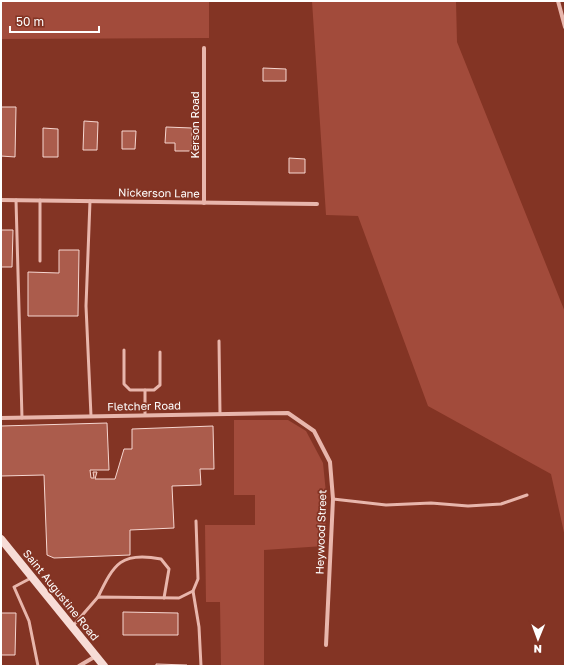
<svg xmlns="http://www.w3.org/2000/svg" width="566" height="667" font-family="'Golos Text',sans-serif">
  <style>
    .green { fill: #a24b3b }
    .building { fill: #ab5c4c; stroke: #f6d6d0 }
    .lines { fill: none; stroke-linecap: round; stroke-linejoin: round }
    .lane { stroke: #e8b6ac; stroke-width: 3 }
    .street { stroke: #e8b6ac; stroke-width: 4 }
    .secondary { stroke: #f7dcd6; stroke-width: 8 }
    .labels { text-anchor: middle; stroke-width: 3.5; stroke-linejoin: round; paint-order: stroke }
    .street-label { font-size: 11px; fill: #fff; stroke: #833424 }
  </style>
  <rect width="100%" height="100%" fill="#833424"/>
  <!-- green -->
  <g class="green">
    <path d="M1,1H209V38L1,39Z"/>
    <path d="M312,1H456L457,42L565,312V537L551,474L428,406L358,216L326,215Z"/>
    <path d="M234,420H288L306,431L323,463L327,503L324,546L264,550V665L311,666H221L220,602H206L205,525H255V495H234Z"/>
  </g>
  <!-- building -->
  <g class="building">
    <path d="M263,68L286,69V81H263Z"/>
    <path d="M1,107H16L15,157L1,156Z"/>
    <path d="M84,121L98,122L97,150H83Z"/>
    <path d="M166,127L192,128V151H175V143H165Z"/>
    <path d="M43,128L58,129V157H43Z"/>
    <path d="M122,131H136L135,149H122Z"/>
    <path d="M289,158L305,159V173H289Z"/>
    <path d="M1,230H13L12,267H1Z"/>
    <path d="M59,250H79L78,316H28V272L59,273Z"/>
    <path d="M107,423L109,470H90L91,478H94L93,472H97L95,479H115L124,449H132V429L213,426L214,469H200L201,485L172,486L174,528L130,530V555L54,558L47,555L44,475L1,476V426Z"/>
    <path d="M123,612L178,613V635H123Z"/>
    <path d="M1,613H16L15,655H1Z"/>
    <path d="M156,664L187,665V666H156Z"/>
  </g>
  <g class="lines">
    <!-- lane -->
    <g class="lane">
      <path d="M16,200L22,418"/>
      <path d="M90,201L86,306L91,416"/>
      <path d="M40,261V200"/>
      <path d="M219,341L220,414"/>
      <path d="M124,350V384L130,390H145V415"/>
      <path d="M145,390H154L160,385V352"/>
      <path d="M333,499L386,505L431,503L468,506L501,504L527,495"/>
      <path d="M31,578L14,587L29,621L38,666"/>
      <path d="M193,591L199,627L201,666"/>
      <path d="M98,597C114,564 121,551 161,559L169,569L164,598"/>
      <path d="M72,627L98,597L179,598L193,591L198,579L196,521"/>
    </g>
    <!-- street -->
    <g class="street">
      <path d="M558,1L565,27"/>
      <path d="M204,48V203"/>
      <path d="M1,200L317,204"/>
      <path d="M1,418L288,413L314,431L330,462L333,499L326,645"/>
      <path d="M79,666L96,656"/>
    </g>
    <!-- secondary -->
    <path class="secondary" d="M1,539L104,666"/>
  </g>
  <g class="labels">
    <!-- street labels -->
    <g class="street-label">
      <text transform="translate(195 125) rotate(-90)" y="4">Kerson Road</text>
      <text transform="translate(159 193) rotate(1)" y="4">Nickerson Lane</text>
      <text transform="translate(144 406) rotate(-1)" y="4">Fletcher Road</text>
      <text transform="translate(321 532) rotate(-88)" y="4">Heywood Street</text>
      <text transform="translate(61 595) rotate(51)" y="4">Saint Augustine Road</text>
    </g>
  </g>
  <!-- border -->
  <rect width="566" height="667" fill="none" stroke="#ffffff" stroke-width="4"/>
  <!-- north arrow -->
  <g transform="translate(538 639) rotate(181)" stroke="#833424" stroke-width="3" paint-order="stroke">
  <path d="M0-3L7 15L0 10L-7 15Z" fill="#ffffff"/>
  <text y="-6" font-size="11" font-weight="bold" text-anchor="middle" fill="#ffffff">N</text>
  </g>
  <!-- scale -->
  <path d="M10 26v6h89v-6" fill="none" stroke="#ffffff" stroke-width="2"/>
  <text x="16" y="26" font-size="12" fill="#ffffff" stroke="#833424" stroke-width="3" paint-order="stroke">50 m</text>
</svg>
